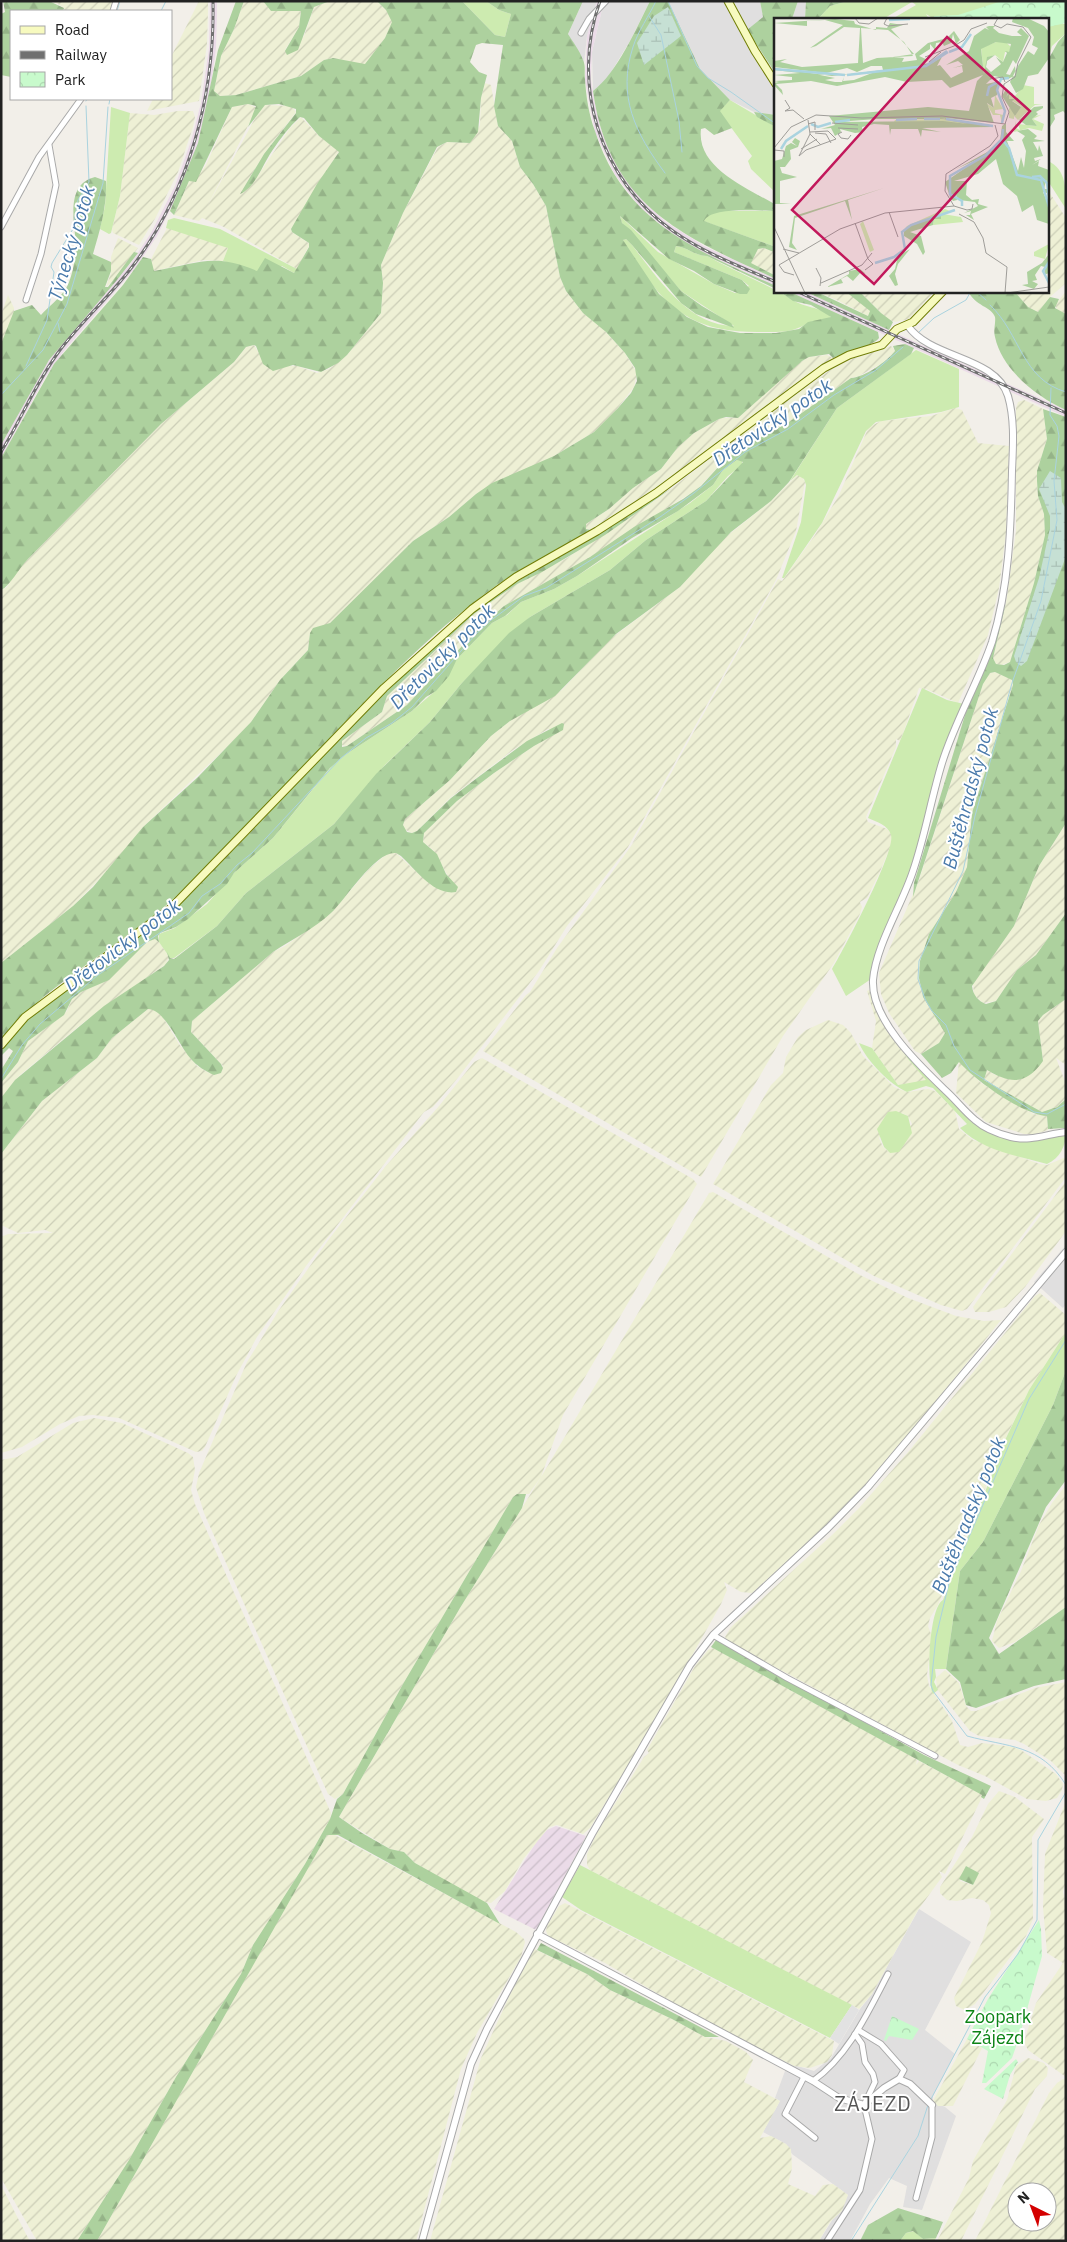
<svg xmlns="http://www.w3.org/2000/svg" width="1067" height="2242" font-family="'IBM Plex Sans',sans-serif">
  <style>
    .residential { fill: #e0dfdf }
    .industrial { fill: url(#industrial-furrows) }
    .railway { fill: #ebdbe8 }
    .farmland { fill: url(#farmland-furrows); fill-rule: evenodd }
    .grass { fill: #cdebb0 }
    .forest { fill: url(#forest-firs) }
    .wetland { fill: url(#wetland-marsh) }
    .park { fill: url(#park-crowns) }
    .parking { fill: #e2e2e2 }
    .lines { fill: none; stroke-linecap: round; stroke-linejoin: round }
    .stream { stroke: #aad3df; stroke-width: 1 }
    .minor-casing { stroke: #a9a9a9; stroke-width: 7 }
    .tertiary-casing { stroke: #a9a9a9; stroke-width: 8 }
    .secondary-casing { stroke: #707d05; stroke-width: 9 }
    .minor { stroke: #fff; stroke-width: 5 }
    .tertiary { stroke: #fff; stroke-width: 6 }
    .secondary { stroke: #f7fabf; stroke-width: 7 }
    .rail-casing { stroke: #707070; stroke-width: 3 }
    .rail { stroke: #fff; stroke-width: 1; stroke-dasharray: 4; stroke-linecap: butt }
    .labels { text-anchor: middle; stroke-width: 4; stroke-linejoin: round; paint-order: stroke }
    .park-label { font-size: 18px; fill: #0c8416; stroke: #fff }
    .water-label { font-size: 19px; font-style: italic; fill: #4a7aab; stroke: #fff }
    .quarter-label { font-size: 20px; letter-spacing: 1px; fill: #555; stroke: #fff }
    .inset-river { fill: none; stroke: #aad3df; stroke-width: 2.5 }
    .inset-road { fill: none; stroke: #9f9d99; stroke-width: 1 }
    .view { fill: #c2185b; fill-opacity: 0.15; stroke: #c2185b; stroke-width: 2.5 }
    .inset-edge { fill: none; stroke: #222; stroke-width: 2.5 }
  </style>
  <defs>
    <pattern id="industrial-furrows" width="10" height="10" patternUnits="userSpaceOnUse" patternTransform="scale(1.25)"><rect width="10" height="10" fill="#ebdbe8"/><path d="M-1 1l2-2M0 10L10 0M9 11l2-2" fill="none" stroke="#c9bcc7"/></pattern>
    <pattern id="farmland-furrows" width="10" height="10" patternUnits="userSpaceOnUse" patternTransform="scale(1.25)"><rect width="10" height="10" fill="#eef0d5"/><path d="M-1 1l2-2M0 10L10 0M9 11l2-2" fill="none" stroke="#ccceb7"/></pattern>
    <pattern id="forest-firs" width="22" height="20" patternUnits="userSpaceOnUse" patternTransform="scale(1.25)"><rect width="22" height="20" fill="#add19e"/><path d="M5 1l3.5 6h-7zM16 11l3.5 6h-7z" fill="#95b388"/></pattern>
    <pattern id="wetland-marsh" width="20" height="14" patternUnits="userSpaceOnUse" patternTransform="scale(1.25)"><rect width="20" height="14" fill="#c6e0d4"/><path d="M1 5h8M5 5V1M11 12h8M15 12V8" fill="none" stroke="#aac0b6"/></pattern>
    <pattern id="park-crowns" width="20" height="18" patternUnits="userSpaceOnUse" patternTransform="scale(1.25)"><rect width="20" height="18" fill="#c8facc"/><path d="M2 6a3 3 0 1 1 6 0M12 15a3 3 0 1 1 6 0" fill="none" stroke="#acd6af"/></pattern>
  </defs>
  <rect width="100%" height="100%" fill="#f2efe9"/>
  <!-- residential -->
  <g class="residential">
    <path d="M583,1H597L587,36L584,63L568,34Z"/>
    <path d="M604,1H650L630,41L605,82L593,91L592,52Z"/>
    <path d="M668,1H760L763,17L747,31L776,74V115L754,112L730,100L700,69Z"/>
    <path d="M798,1H806L805,19H792Z"/>
    <path d="M1066,1245V1304L1063,1308L1034,1282Z"/>
    <path d="M919,1909L971,1942L925,2030L955,2054L933,2096V2101L945,2107L956,2116L922,2210L903,2207L907,2186L889,2178L870,2204L850,2241H819L848,2195L792,2154L786,2144L763,2132L780,2101L775,2098L788,2063L814,2071L831,2058L860,2009L872,1994Z"/>
  </g>
  <!-- industrial -->
  <path class="industrial" d="M556,1826L586,1836L536,1930L494,1909L537,1841L547,1830Z"/>
  <!-- railway -->
  <g class="railway">
    <path d="M210,1H217V14L216,48L210,93L198,143L181,188L157,236L136,267L64,351L45,378L1,458V445L39,375L58,347L131,263L151,233L175,186L191,141L201,103L209,48Z"/>
    <path d="M597,1H604L592,52L591,79L595,104L601,130L621,171L644,202L666,222L704,246L776,279V286L701,252L673,235L639,206L615,175L595,132L585,80L587,36Z"/>
    <path d="M788,291H804L935,351L1066,410V417Z"/>
  </g>
  <!-- farmland -->
  <g class="farmland">
    <path d="M49,1H114L111,11H63L64,8L58,4Z"/>
    <path d="M199,1H208V10L207,44L199,101L147,111L153,99H171V57Z"/>
    <path d="M244,1H263L272,11H301L299,27L285,50L304,36L314,7L330,1H377L386,10L393,22L385,38L365,65L333,58L324,60L301,76L236,95L220,96L214,91L221,56L234,29Z"/>
    <path d="M485,83L491,85L498,126L512,141L520,167L533,184L546,206L560,277L566,291L583,313L602,328L625,353L637,373L634,387L610,418L594,432L554,456L476,494L449,517L413,541L330,623L310,633L308,650L280,680L251,722L232,742L143,827L109,869L73,906L1,963V590L7,587L17,570L28,559L161,424L234,362L246,347L254,345L260,355L289,366H297L317,373L329,369L347,355L381,313L383,283L381,265L403,213L438,147L447,142L470,143L480,125L481,98Z"/>
    <path d="M248,104L257,108L206,209L260,109L265,105L291,106L296,112L264,154L240,194L259,174L290,128L301,117L319,136L339,151L291,229L292,232L310,244L297,269L224,227L202,218L199,221L174,215L189,181L201,172L206,165L232,107Z"/>
    <path d="M178,111H193L195,117L193,127L178,172L156,217L139,245L113,233L112,230L120,196L130,113L154,115Z"/>
    <path d="M1048,190L1066,218V283L1050,297L1038,312L1028,307L1014,291H1048Z"/>
    <path d="M167,228L225,245L228,248L223,261L204,260L153,271L151,259Z"/>
    <path d="M118,238L138,248L119,275L106,287L111,273V257Z"/>
    <path d="M764,248L776,253V276L750,263L758,249Z"/>
    <path d="M815,291H845L864,305L870,311L869,314L868,316L839,301Z"/>
    <path d="M859,291H935L909,319L895,322L887,319Z"/>
    <path d="M1066,291V314L1058,311L1055,305Z"/>
    <path d="M8,295L14,308V315L1,344V315Z"/>
    <path d="M891,346L895,351L882,363L859,376L851,378L789,422L744,447L721,464L697,489L590,557L504,606L477,630L407,705L347,746L341,745L342,741L382,712L387,696L475,613L516,584L567,558L663,495L760,420L833,368L852,359Z"/>
    <path d="M827,355L833,358L679,472L594,529H586V524L609,509L633,488L661,469L678,447L694,433L721,418H738L799,363L809,357Z"/>
    <path d="M1024,400L1043,409L1044,414L1047,439L1037,471V481L1038,496L1044,514L1045,535L1034,583L1010,662L1001,665L996,664L993,658L1006,603L1016,531V408L1018,402Z"/>
    <path d="M955,408L962,410L978,443L1009,446L1006,533L999,588L988,635L958,703L926,689L919,688L906,725L900,741L896,739V747L866,817L868,822L887,829L892,835L891,845L879,874L867,898L860,902L862,907L860,914L834,963L783,1036L701,1177L483,1051L526,995L530,992L557,948L663,802L632,844L778,579L782,581L815,535L839,495L867,431L871,426L881,421L931,416Z"/>
    <path d="M797,475L802,477L805,482L796,531L776,580L628,847L567,926L539,971L457,1079L433,1107L424,1112L306,1266L257,1337L236,1376L205,1447L202,1451L196,1452L119,1418L93,1415L79,1416L60,1424L22,1447L1,1453V1237L8,1234L53,1233L45,1230L18,1233L1,1225V1154L42,1101L97,1058L112,1038L148,1009H154L161,1014L179,1044L197,1066L209,1073H221L223,1066L191,1032L192,1021L273,952L285,946L331,913L369,869L388,853H396L422,877L449,878L433,850L423,842L424,833L457,801L494,773L534,746L560,731L548,729L513,750L451,797L417,831L412,833L404,829L403,825L405,819L450,780L491,736L510,721L562,690L609,640L680,587L722,540L771,501Z"/>
    <path d="M995,672L1011,679L1013,685L972,813L967,867L956,892L929,934L920,961L919,978L923,997L945,1033L939,1043L921,1054L915,1051L889,1013L881,994L879,973L919,880L983,684L988,674Z"/>
    <path d="M1066,823V913L1036,955L1017,970L996,1001L983,1003L974,995L973,984L1014,926L1039,866Z"/>
    <path d="M154,939L158,940L169,957L166,964L84,1022L20,1075L1,1098V1083L18,1062L28,1041L58,1019L67,1011L72,999L81,992L109,979L147,942Z"/>
    <path d="M871,989L891,1033L908,1059L927,1080L924,1082L898,1085L872,1048L876,1021L867,991Z"/>
    <path d="M1066,999V1065L1056,1058L1066,1084V1099L1057,1107L1042,1112L984,1080L987,1070L995,1075L1043,1061L1038,1021L1043,1015Z"/>
    <path d="M828,1020L843,1025L851,1033L863,1056L894,1087L907,1092L928,1089L935,1091L955,1111L959,1129L973,1140L1040,1164L1047,1165L1066,1157V1177L967,1309L962,1311L941,1305L874,1276L713,1184L771,1085L783,1073L786,1057L798,1037L806,1030ZM902,1113L908,1116L912,1124L890,1153L883,1147L879,1138Z"/>
    <path d="M482,1058L693,1179L697,1184L563,1415L541,1477L709,1193L713,1192L860,1275L908,1298L956,1316L984,1321L1001,1320L899,1448L827,1526L752,1593L741,1592L724,1582L727,1590L721,1604L658,1716L590,1828L583,1834L557,1825L549,1827L524,1858L505,1891L491,1903L480,1901L415,1863L404,1852L390,1849L339,1817L460,1608L541,1477L529,1494H517L513,1497L403,1684L343,1794L335,1799L328,1794L204,1513L196,1487L199,1473L247,1362L279,1310L329,1239L385,1167L439,1106L474,1062Z"/>
    <path d="M959,1061L981,1083L1033,1114L1047,1116L1048,1130L1036,1134H1024L986,1122L956,1093Z"/>
    <path d="M1066,1181V1231L1061,1238L1025,1287L1006,1307L989,1312H975L973,1307L985,1290Z"/>
    <path d="M1040,1293L1066,1315V1332L1029,1390L1007,1435L938,1605L930,1618L928,1626L932,1637L927,1675L929,1686L952,1721L960,1745L968,1747L982,1743L1013,1747L1021,1750L1056,1774L1063,1784L1062,1790L1057,1798L1046,1801L1027,1799L985,1776L958,1765L730,1643L725,1637L731,1627L832,1535L859,1508L909,1451L1035,1296Z"/>
    <path d="M94,1418L122,1423L188,1453L193,1457L195,1470L191,1490L195,1504L331,1813L330,1819L305,1864L253,1945L241,1974L176,2077L129,2160L77,2241H37L1,2178V1460L17,1457L73,1423Z"/>
    <path d="M1066,1485V1607L1015,1642L999,1648L992,1641L997,1621L1021,1571L1039,1525L1052,1503Z"/>
    <path d="M713,1648L906,1753L917,1760L916,1765L919,1761L983,1795L945,1874L939,1871L942,1877L918,1910L872,1994L859,2009L590,1870L587,1865V1854L598,1831L644,1757L649,1753L647,1750L695,1666L708,1650Z"/>
    <path d="M945,1670L959,1683L966,1706L971,1711H976L1035,1688L1066,1682V1776L1051,1761L1024,1744L1015,1740L979,1736L970,1731L937,1689L936,1678Z"/>
    <path d="M999,1791L1015,1797L1044,1819L1032,1837L1033,1919L1026,1936L975,2004L965,2010L956,2006L954,1998L982,1942L991,1913L989,1905L983,1900L972,1898L957,1901L947,1900L940,1893V1887L972,1837L988,1804ZM966,1866L978,1873L973,1885L960,1881Z"/>
    <path d="M1066,1801V1881L1063,1892L1066,1903V2077L1028,2050L1024,2042L1036,2003L1063,1963L1047,1953L1043,1907L1045,1854Z"/>
    <path d="M333,1834L516,1932L524,1939L525,1942L521,1957L477,2033L461,2069L416,2241H97L300,1882L327,1835Z"/>
    <path d="M565,1903L834,2041L832,2055L827,2062L810,2068L794,2066L705,2021L605,1963L548,1936L546,1931L547,1926L559,1906Z"/>
    <path d="M534,1949L587,1974L610,1990L672,2019L705,2037L726,2041L746,2052L753,2060L744,2082L780,2101L760,2138L771,2136L786,2144L791,2149L792,2168L788,2184L815,2196L823,2185L833,2184L848,2195L842,2211L830,2222L819,2241H430L481,2058L514,1986Z"/>
    <path d="M967,2039L982,2048L953,2106H938L933,2101Z"/>
    <path d="M1028,2058L1044,2063L1048,2068L1047,2076L1035,2089L961,2241H937L969,2178L973,2161L1007,2100L1016,2066Z"/>
    <path d="M1063,2079L1066,2080V2241H975L1049,2093L1057,2083ZM1017,2192H1047V2222H1017Z"/>
    <path d="M1,2185L26,2234L30,2241H1Z"/>
  </g>
  <!-- grass -->
  <g class="grass">
    <path d="M462,1H486L499,10L511,14L505,37L495,35Z"/>
    <path d="M848,1H1056L1063,24H1066V33L1052,46L1048,60V19H934L926,14L929,19H892L916,5L912,2L883,19H818L830,6Z"/>
    <path d="M730,100L776,127V193L751,169L748,161L752,156L719,111Z"/>
    <path d="M111,107L130,113L120,196L111,233L109,234L100,229L105,206Z"/>
    <path d="M1048,161C1067,169 1066,192 1066,209L1048,181Z"/>
    <path d="M718,211H776V247L703,221L707,216Z"/>
    <path d="M620,216L658,252L714,284L735,293L749,286L742,280L676,253L674,252L676,246C687,247 695,256 707,256C736,272 767,284 793,300C804,308 820,306 831,317C824,322 814,319 806,324C792,333 779,332 763,332C705,333 673,318 641,269C635,260 626,250 623,240L626,239L632,245C657,277 688,326 734,326L681,291L622,223Z"/>
    <path d="M174,218L220,229L297,269L294,273L282,266L257,272L223,261L228,248L166,228L168,220Z"/>
    <path d="M916,350L959,369V407L941,412L876,422L866,431L822,523L784,578H782L801,522L806,485L804,479L797,475L790,481L837,408Z"/>
    <path d="M737,460L742,461V465L728,476L706,501L646,540L610,570L530,617L461,684L430,722L385,765L334,824L246,893L217,926L174,958H170L159,942V934L175,928L207,904L234,873L273,838L332,766L345,755L412,711L434,692L457,659L492,623L507,615L521,602L554,589L577,576L690,503L713,485L723,470Z"/>
    <path d="M922,688L947,700L964,704L942,762L913,871L878,957L874,977L846,996L832,969C843,951 896,851 891,835C888,825 877,822 868,818Z"/>
    <path d="M891,1033L976,1121L1012,1137L1066,1132C1066,1146 1060,1158 1047,1164C1018,1156 981,1150 960,1128L967,1124L933,1088L926,1086L907,1092C889,1084 867,1061 859,1043L872,1048L898,1085L926,1080L908,1059Z"/>
    <path d="M896,1111L908,1116L912,1133L899,1152L890,1153L884,1147L877,1129L888,1112Z"/>
    <path d="M1066,1332V1370L1053,1405L983,1542L960,1571L946,1669H935L936,1677L934,1682L938,1690L933,1694C926,1681 929,1607 943,1600L1006,1438L1029,1390Z"/>
    <path d="M580,1865L852,2005L830,2038L581,1910L562,1897Z"/>
    <path d="M914,2231L923,2239L936,2238L934,2241H900L906,2233Z"/>
  </g>
  <!-- forest -->
  <g class="forest">
    <path d="M3,1H49L64,8L63,11H11V77L1,75V14L5,12Z"/>
    <path d="M236,1H244L234,29L221,56L214,91L220,96L236,95L301,76L324,60L333,58L365,64L385,38L392,22L386,10L377,1H462L495,35L505,37L511,14L499,10L486,1H583L568,34C573,42 580,51 583,60C586,66 584,73 585,79C586,97 589,115 595,131C623,221 697,251 776,286V289L707,256C695,256 687,247 676,246L674,252L742,280L750,289L747,294H740L714,284L694,271L669,259L620,216L622,223L631,230L681,291L702,306L731,323L734,328L696,314L681,303L632,245L626,239L623,240L659,294L687,317L708,327L740,333H776L799,329L808,322L831,317L811,305L793,301L779,291H788L878,332L879,338C875,345 843,354 833,358L829,354L809,357L802,361L738,418L726,417L719,419L694,433L678,447L661,469L633,488L609,509L586,524V529L591,530L589,532C559,549 526,565 497,585C374,673 283,800 171,901C117,949 46,984 1,1039V963L73,906L93,887L143,827L198,777L251,722L280,680L308,650L310,633L313,628L330,623L413,541L449,517L476,494L492,483L554,456L594,432L618,408L631,393L637,381L635,368L625,353L606,332L583,313L566,291L560,277L546,206L533,184L520,167L512,141L498,126L494,106L503,45L482,43L476,45L470,62L479,72L487,75L481,98L478,132L470,143L447,142L437,147L403,213L381,265L383,283L381,313L347,355L338,363L321,372L293,365L273,371L263,364L256,346L254,345L246,347L234,362L161,424L28,559C19,568 10,586 1,590V458L54,364L123,285L143,257L151,259L154,271C196,264 214,252 257,271L265,258L294,273L309,247V243L292,232L291,229L317,184L339,152L319,136L304,118L300,117C289,127 280,139 272,151C263,164 255,188 240,194L264,154L296,113V109L279,104L265,105L248,127L256,106L248,104L232,107L196,182L189,181L174,215L170,211L198,143L218,50Z"/>
    <path d="M263,1H330L314,7L298,50L287,55L285,51L299,27L301,11H271Z"/>
    <path d="M650,1H668L700,69L730,100L720,111L732,128L714,135L705,128L701,129C696,168 748,188 776,205V211C760,211 711,206 704,221L776,247V253L764,248L758,249L751,263L776,276V279C682,236 609,206 593,91C617,73 636,29 650,1Z"/>
    <path d="M760,1H798L792,19H776V74L747,30L763,17Z"/>
    <path d="M806,1H848L830,6L818,19H805Z"/>
    <path d="M1066,33V114L1063,111L1054,115L1055,119L1048,130V60L1058,42Z"/>
    <path d="M754,112L776,115V127L757,117Z"/>
    <path d="M95,177L106,181C107,207 100,230 93,254L111,262V271L105,287H108L134,252L138,253L117,280L49,360L1,445V344L14,311L32,305L41,315C48,307 59,299 65,290C72,280 75,260 76,249C76,226 63,185 95,177Z"/>
    <path d="M804,291H815L868,316L870,311L845,291H859L881,313L893,322L889,330Z"/>
    <path d="M968,291H1014L1028,307L1038,312L1050,297L1059,299L1055,308L1066,314V410C1037,397 1002,370 995,337C993,330 996,323 995,317C992,307 975,306 968,291Z"/>
    <path d="M905,344L914,348L911,354L837,408L789,482L771,501L731,532L680,587L616,634L555,696L510,721L491,736L450,780L405,819L403,825L407,832L412,833L417,831L451,798L477,778L527,741L562,723L564,724L563,730L534,746L494,773L457,801L424,833L423,842L437,854L446,874L458,887L456,892C434,896 415,869 401,856L396,853C375,851 346,899 331,913C314,929 292,939 273,952L192,1021L191,1032L221,1064L223,1068L221,1073L214,1075C205,1071 197,1066 191,1059C179,1046 165,1009 148,1009L112,1038L97,1058L42,1101L1,1154V1098L15,1080L104,1006L164,966L169,960L167,952L170,958L174,959L217,926L246,893L334,824L376,774L430,722L461,684L509,633L530,617L610,570L646,540L706,501L743,462L737,460L723,470L713,485L678,511L632,538L577,576L554,589L521,602L505,616L492,623L457,659L449,676L436,691L426,697L412,711L345,755L330,768L273,838L234,873L227,884L188,919L176,927L160,933L158,936L159,942L155,939L147,942L109,980L81,992L72,999L64,1015L28,1041L18,1062L1,1083V1070L13,1051L9,1048L1,1056V1051C10,1041 17,1029 27,1021C73,978 131,948 178,904C279,809 367,701 474,612C508,584 548,564 586,542C615,524 643,505 672,488L605,535L542,572L517,584L475,613L387,696L382,712L342,741V747L347,746L407,705L477,630L504,606L590,557L634,527L683,499L701,486L721,464L740,449L789,422L851,378C865,377 886,362 895,351L893,346Z"/>
    <path d="M1043,409L1066,417V823L1039,866L1014,926L972,986C973,995 978,1001 986,1004L996,1001L1017,970L1036,955L1066,913V999L1043,1015L1038,1021L1043,1061C1026,1085 1011,1084 987,1070L984,1080L1042,1112L1057,1107L1066,1099V1128L1048,1129L1047,1116C1022,1114 976,1081 959,1062L951,1073L942,1078L921,1054L939,1043L945,1033L923,997L919,978L920,961L929,934L956,892L967,867L972,813L1013,685L1012,680L995,672L990,673L983,684L913,897L914,883L968,705L985,667L1006,603L993,658L996,664L1004,665L1010,662L1034,583L1045,535L1044,514L1038,496L1037,481V471L1047,439Z"/>
    <path d="M1066,1370V1480L1046,1507L989,1638L999,1654L1066,1607V1679L1034,1686L976,1708L966,1705L960,1682L946,1669L960,1571L983,1542L1053,1405Z"/>
    <path d="M517,1494H526L522,1508L460,1608L339,1817L362,1833L390,1849L404,1852L415,1863L487,1903L500,1924L338,1835H327L97,2241H77L129,2160L176,2077L241,1974L253,1945L305,1864L330,1819L337,1799L343,1794L403,1684L513,1497Z"/>
    <path d="M716,1640L924,1755L991,1786L984,1799L981,1797L982,1795L711,1647Z"/>
    <path d="M966,1866L979,1873L973,1885L959,1879Z"/>
    <path d="M541,1943L719,2037H705L672,2019L610,1990L587,1974L537,1950Z"/>
    <path d="M898,2208L943,2222L936,2238L923,2239L913,2231L906,2233L900,2241H860L868,2225Z"/>
  </g>
  <!-- wetland -->
  <g class="wetland">
    <path d="M668,7L681,36L644,65L637,43L654,16Z"/>
    <path d="M1050,471L1061,478L1062,502L1066,509V556L1027,661L1021,666L1016,662L1014,656L1039,578L1050,528V516L1039,489Z"/>
  </g>
  <!-- park -->
  <g class="park">
    <path d="M1002,1H1066V23L1048,27V19H934V16L958,15Z"/>
    <path d="M1039,1920L1041,1929L1042,1956L1019,2038L1012,2058L986,2083H982L988,2051L967,2039L988,1999Z"/>
    <path d="M892,2016L919,2029L912,2040L889,2036L886,2041L884,2040Z"/>
    <path d="M1016,2059L1018,2062L1010,2075L1003,2099L984,2089Z"/>
  </g>
  <!-- parking -->
  <path class="parking" d="M852,2005L859,2010L839,2044L830,2038Z"/>
  <g class="lines">
    <!-- stream -->
    <g class="stream">
      <path d="M656,1C649,16 638,31 633,47C617,96 635,133 665,173"/>
      <path d="M668,1L697,66L708,78L731,92L776,124"/>
      <path d="M117,11L120,1"/>
      <path d="M161,11L166,1"/>
      <path d="M649,16L661,35L679,121L682,152"/>
      <path d="M86,101L87,99"/>
      <path d="M109,104L110,99"/>
      <path d="M976,291L986,300"/>
      <path d="M990,305C1021,334 1021,379 1066,392"/>
      <path d="M58,323L60,332"/>
      <path d="M918,333L934,318L966,300L971,291"/>
      <path d="M26,366L47,320L54,272L51,267L52,263L73,229L78,200L89,182L86,106"/>
      <path d="M1051,388L1050,415L1057,426L1059,436L1054,481L1057,520L1041,601L1012,683L975,816L963,871L919,961L918,979L925,999L932,1011L946,1025L954,1046L970,1070L1034,1112L1047,1114L1066,1104"/>
      <path d="M1,395L43,350L67,304L103,183L108,107"/>
      <path d="M1,1079L22,1045L40,1024L98,975L189,913L202,896L220,884L237,865L252,853L341,758L366,738L392,723L412,707L475,635L490,621L524,596L546,588L660,517L694,493L745,452L788,429L834,395L876,370L903,347"/>
      <path d="M1066,1340L1029,1399L949,1583L936,1637L931,1685L933,1691L967,1736C1007,1747 1041,1744 1066,1785"/>
      <path d="M931,2099L985,1997L1018,1954L1037,1920L1038,1840L1066,1792"/>
      <path d="M851,2241L918,2136L928,2105"/>
    </g>
    <!-- minor casing -->
    <g class="minor-casing">
      <g id="minor">
        <path d="M113,11L116,1"/>
        <path d="M581,33L589,19L606,1"/>
        <path d="M1,227L39,157L81,99"/>
        <path d="M26,300L41,254L56,185L49,145"/>
        <path d="M713,1635L787,1678L935,1756"/>
        <path d="M858,2030L881,2044L904,2070L899,2079"/>
        <path d="M804,2077L785,2114L815,2138"/>
        <path d="M813,2081C849,2055 868,2012 888,1974"/>
        <path d="M916,2198L932,2137V2105"/>
        <path d="M827,2241L860,2190L872,2139L864,2105L875,2082L873,2074L865,2062L862,2044L855,2034"/>
      </g>
    </g>
    <!-- tertiary casing -->
    <g class="tertiary-casing">
      <g id="tertiary">
        <path d="M908,326C931,359 996,356 1008,396C1015,420 1013,447 1012,471C1011,528 1009,587 992,642C978,683 955,721 942,763C931,799 925,836 913,871C902,905 876,945 873,980C871,1020 919,1065 946,1091C956,1100 964,1111 975,1120C984,1128 999,1134 1011,1137C1030,1142 1047,1134 1066,1132"/>
        <path d="M537,1934L813,2081L839,2098L864,2105L884,2088L899,2079L910,2084L932,2105"/>
        <path d="M422,2241L471,2064L487,2029L592,1834L690,1665L713,1635L828,1528L868,1487L1066,1252"/>
      </g>
    </g>
    <!-- secondary casing -->
    <g class="secondary-casing">
      <g id="secondary">
        <path d="M728,1L755,51L776,84"/>
        <path d="M1,1045L25,1017L171,908L384,688L472,609L516,577L597,531L656,493L824,368L849,355L882,345L897,329L913,322L943,291"/>
      </g>
    </g>
    <!-- minor -->
    <use href="#minor" class="minor"/>
    <!-- tertiary -->
    <use href="#tertiary" class="tertiary"/>
    <!-- secondary -->
    <use href="#secondary" class="secondary"/>
    <!-- rail casing -->
    <g class="rail-casing">
      <g id="rail">
        <path d="M600,1C570,85 600,180 673,231C704,253 741,267 776,282"/>
        <path d="M796,291L1066,413"/>
        <path d="M1,452C22,418 36,382 60,350C82,321 109,297 132,267C189,192 215,95 213,1"/>
      </g>
    </g>
    <!-- rail -->
    <use href="#rail" class="rail"/>
  </g>
  <g class="labels">
    <!-- park labels -->
    <g class="park-label">
      <text x="998" y="2023">Zoopark<tspan x="998" dy="21">Zájezd</tspan></text>
    </g>
    <!-- water labels -->
    <g class="water-label">
      <text transform="translate(71 243) rotate(-73)" y="7">Týnecký potok</text>
      <text transform="translate(772 422) rotate(-34)" y="7">Dřetovický potok</text>
      <text transform="translate(442 656) rotate(-45)" y="7">Dřetovický potok</text>
      <text transform="translate(970 788) rotate(-75)" y="7">Buštěhradský potok</text>
      <text transform="translate(122 945) rotate(-37)" y="7">Dřetovický potok</text>
      <text transform="translate(968 1515) rotate(-68)" y="7">Buštěhradský potok</text>
    </g>
    <!-- quarter labels -->
    <g class="quarter-label">
      <text x="873" y="2111">ZÁJEZD</text>
    </g>
  </g>
  <!-- overview -->
  <g transform="translate(774 18)">
    <rect width="275" height="275" fill="#f2efe9"/>
    <path d="M222,24H232L237,29L235,34H231L229,44L221,37L214,39L210,57L207,30ZM249,67L260,69V86H269L261,87L244,102L240,98V101L235,100V90L239,91L241,98L247,88L235,81V77L241,78ZM221,77L229,91L221,92V95L229,97L228,105L226,97H219L212,85L220,90ZM267,97L259,101L270,106L268,113L255,110L240,114L242,103V110L246,112L244,106L263,108L258,101L261,98ZM168,101L199,106L120,104L121,102ZM171,191L176,193L169,196L187,199L189,204L159,207L160,201L166,197L138,206L128,214L133,208ZM89,203L100,232L96,234L86,206Z" fill="#cdebb0"/>
    <path d="M239,0H253L270,8L275,14V40L264,56L254,58L249,71L242,75L236,64L244,48L254,33L260,37L264,30L258,27L260,19L254,10L238,4ZM51,2L33,3V8L0,5L61,1L80,3L81,6L102,12V9L113,10L116,5L129,7L117,11L140,36L119,39L130,40L128,44L143,42L141,36L154,25L173,20L180,13L186,22L182,26L179,16L177,25L170,28L168,24L162,25L161,32L156,26V31L145,38L154,42L148,46L158,45L168,39L163,48L166,47L177,60L189,54L188,48L179,50L189,47L184,43L172,47L195,33L200,18L211,10L215,12L212,9L215,8H221L219,10L225,15L238,18H248L243,14L247,10L255,18L242,46L239,42L232,56L236,57L241,48L242,57L234,61L220,58L212,66L226,63L223,77L217,80L220,90L213,85L220,105L173,100L153,101L171,100L220,109L148,110L167,114L148,112L147,119L144,111H117L116,117L115,107L100,106L88,109L89,114L81,115L66,111L67,114L61,118L57,110L47,111L61,107L55,98L154,89L195,93L203,63L209,57L176,70L168,62L133,64L111,59L63,68L37,63L2,66L8,72L9,77L0,67V65L5,64L0,63L18,62V59L0,57L26,55L0,52V50L58,58L109,52L108,48H97L83,54L73,50L52,55L0,49V43L13,41L6,44L28,49L84,45L86,10L70,9L42,28L36,30L69,7ZM87,10L114,12L130,24L139,38L103,40L89,45ZM222,24L237,26L235,34L231,33L233,35L229,44L222,39L227,46L217,54L212,49L213,43L221,37L213,39L210,56L207,31ZM98,55L80,62L69,63L70,59L68,64H61L51,62L61,60L46,57ZM103,101H168L194,106L169,103L62,104ZM232,71L235,74L232,79L236,74L239,76L235,77V81H241L238,83L247,89L241,98L228,78ZM269,88V90L262,94L264,96L258,101L263,108L252,107L245,102L260,89ZM232,105V114L240,123H233L244,153L247,139L250,150L252,133L248,122L251,118L243,113L254,111L263,118L260,121L271,123L259,124L264,133L265,127L269,138L260,140L261,143L267,141L258,147L265,143L264,148L275,152V167L272,162L270,171H275V183L273,175L269,174L275,188V206L263,202L259,187L248,194L243,178L229,166L222,141L204,156L180,163H193L192,177L198,182L205,181L204,186L214,189L197,196L200,202L192,197H196L197,193L190,195L204,188L201,184L185,182L182,177L183,182L179,183L176,179L171,164L204,141L182,151L217,132L226,123L228,108ZM21,120L26,123L24,129L16,132L17,141L11,149H6L8,155L23,159L6,163V185L17,186H0V143L8,141L12,128L17,125L23,128L18,124ZM110,170L74,182L78,202L71,183L21,200L18,225L23,232L15,229L20,198ZM167,197V201H160L159,207L136,214L147,218L151,234L149,237L143,226L130,218V213L138,206ZM136,231L124,246L121,256L124,267L121,268L115,258L121,251L124,238ZM275,236V255L270,257L271,249L267,248L261,257L263,262L258,263L264,266L260,271L248,267L254,266L253,254L268,245ZM86,251L92,256L87,254L79,263L73,258L67,261L69,265L53,269L75,256V253Z" fill="#add19e" fill-rule="evenodd"/>
    <path d="M275,226L271,241L260,238V234Z" fill="#cdebb0"/>
    <path class="inset-river" d="M115,2L136,1M175,34L188,29L197,16M153,47L173,33M0,51L71,57M73,57L152,48L174,34M213,78L215,69L224,64M150,101H166M172,101L219,108M122,102L143,101M61,104L76,102M228,105L231,93L223,72L227,61L235,60M37,106L44,109L57,105M229,111L228,121L235,130L243,157L267,162L275,189M7,131L12,123L34,108M258,159L266,158L273,165L275,180M188,188V183L176,176V158L212,137L228,121M275,244L269,253L275,265M101,245L120,239L131,231L128,214L137,207L181,192"/>
    <path class="inset-road" d="M81,0L85,5L95,6L104,0M113,0L110,6L114,8L134,6M151,39L180,28L190,22L197,11L213,5M155,44L167,34M216,61L229,59L231,64M11,82L16,90L11,93L19,92L30,101M34,102L36,116L47,127M58,105L84,107M34,106L41,104V112M64,110L84,111M68,114L64,116L67,120L74,121L77,117M41,115L52,116L57,125M0,130L17,109L42,97L88,100L168,98L231,106L235,94L228,79L230,66L241,59L244,45L257,19L249,9L233,6L227,10L220,7L224,0M27,131L43,121M0,132L10,133V139M25,138L32,132L62,121L54,113L36,114M25,138L36,116M180,188L171,173L172,156L216,128L224,118L221,107M115,194L124,219M185,196L200,204L209,220L212,235L233,249L231,275M81,205L94,241M0,209L31,275M9,231L25,235M5,247L66,211L111,195L180,188L193,192L198,191L199,186M5,247L10,254L20,257M42,250L47,260L46,268M91,252L99,246L94,241M47,265L88,247L98,235M233,275L275,269"/>
    <path class="view" d="M173,19L256,93L100,266L18,192Z"/>
    <rect width="275" height="275" class="inset-edge"/>
  </g>
  <!-- border -->
  <rect width="1067" height="2242" fill="none" stroke="#222222" stroke-width="5"/>
  <!-- legend -->
  <rect x="10" y="10" width="162" height="90" fill="#ffffff" stroke="#a7a7a7"/>
  <rect x="20" y="26" width="25" height="8" fill="#f7fabf" stroke="#a7a7a7"/>
  <text x="55" y="35" font-size="15" fill="#222222">Road</text>
  <rect x="20" y="51" width="25" height="8" fill="#707070" stroke="#a7a7a7"/>
  <text x="55" y="60" font-size="15" fill="#222222">Railway</text>
  <rect x="20" y="72" width="25" height="15" fill="url(#park-crowns)" stroke="#a7a7a7"/>
  <text x="55" y="85" font-size="15" fill="#222222">Park</text>
  <!-- north arrow -->
  <g transform="translate(1032 2207) rotate(318)"><circle r="24" fill="#ffffff" stroke="#a7a7a7"/>
  <path d="M0-4L9 19L0 12L-9 19Z" fill="#d40000"/>
  <text y="-8" font-size="14" font-weight="bold" text-anchor="middle" fill="#222222">N</text>
  </g>
</svg>
